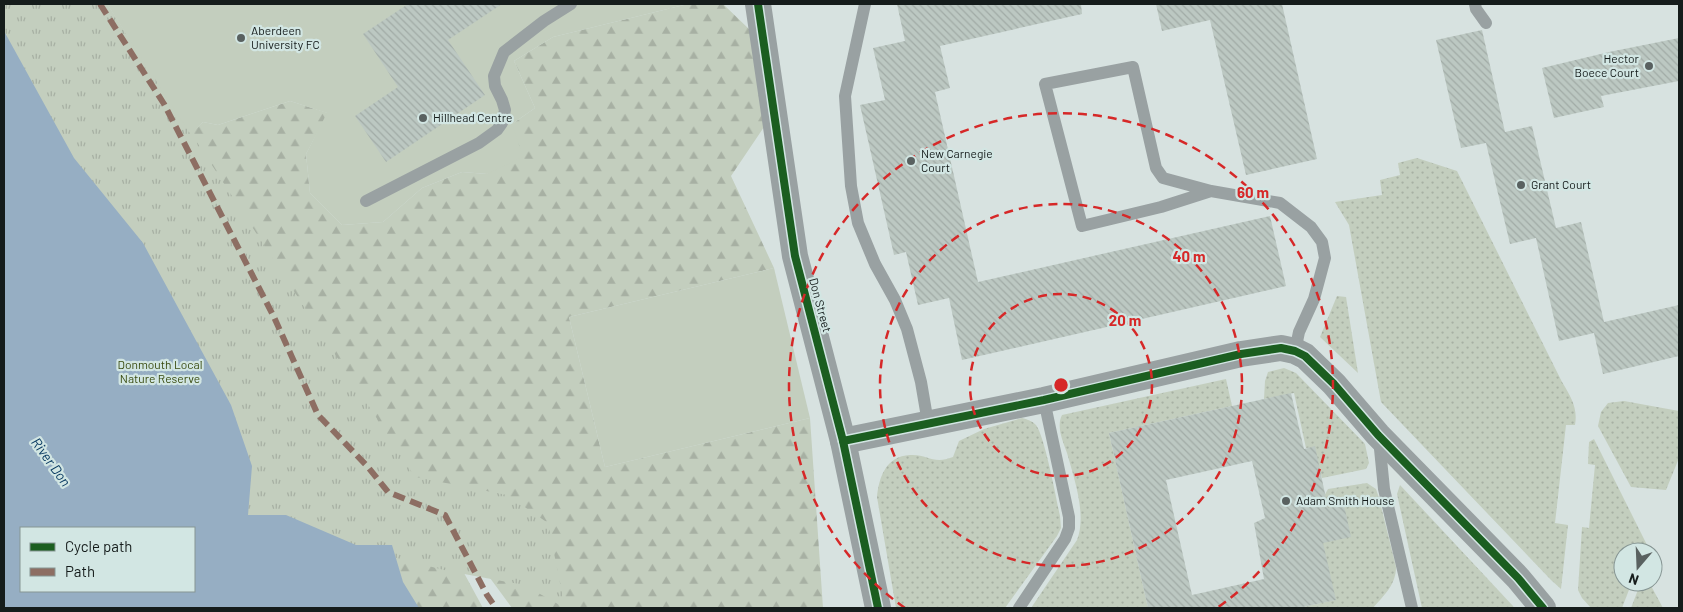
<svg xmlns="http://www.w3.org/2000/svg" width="1683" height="612" font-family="Barlow,sans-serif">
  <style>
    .grass { fill: url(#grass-dots) }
    .forest { fill: url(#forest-firs) }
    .park { fill: url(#park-tufts); fill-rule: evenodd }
    .garden { fill: #c3cebe }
    .water { fill: #96aec3; fill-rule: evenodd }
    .building { fill: url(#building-back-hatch); fill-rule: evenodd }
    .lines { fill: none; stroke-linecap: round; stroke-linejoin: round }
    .service { stroke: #99a1a2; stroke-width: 12 }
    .minor { stroke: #99a1a2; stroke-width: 26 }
    .quiet { stroke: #8d6e63; stroke-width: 6; stroke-dasharray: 12 6; stroke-linecap: butt }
    .cycleway-casing { stroke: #d2e6e3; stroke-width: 11 }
    .cycleway { stroke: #1b5e20; stroke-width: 8 }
    .ring { fill: none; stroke: #d62828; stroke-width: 2.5; stroke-dasharray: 9 6 }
    .poi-dot { fill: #596160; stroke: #d2e6e3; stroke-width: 2 }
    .labels { text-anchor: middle; stroke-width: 4.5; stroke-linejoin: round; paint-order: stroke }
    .poi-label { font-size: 12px; fill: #151c1b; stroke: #d2e6e3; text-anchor: start }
    .street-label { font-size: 12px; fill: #151c1b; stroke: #d2e6e3 }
    .park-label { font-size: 12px; fill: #394b0f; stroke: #d2e6e3 }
    .water-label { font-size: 14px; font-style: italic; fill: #05375f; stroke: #d2e6e3 }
    .centre { fill: #d62828; stroke: #d2e6e3; stroke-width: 2.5 }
    .ring-label { font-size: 15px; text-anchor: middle; font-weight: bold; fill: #d62828; stroke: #d2e6e3; stroke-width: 4.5; stroke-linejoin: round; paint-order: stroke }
  </style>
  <defs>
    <pattern id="grass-dots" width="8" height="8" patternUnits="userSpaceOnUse" patternTransform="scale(1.25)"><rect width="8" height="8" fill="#c3cebe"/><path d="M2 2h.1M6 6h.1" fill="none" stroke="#a7b0a3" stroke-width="1.8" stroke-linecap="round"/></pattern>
    <pattern id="forest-firs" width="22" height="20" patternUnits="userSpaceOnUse" patternTransform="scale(1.25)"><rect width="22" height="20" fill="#c3cebe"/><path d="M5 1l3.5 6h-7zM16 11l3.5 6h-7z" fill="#a7b0a3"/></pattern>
    <pattern id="park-tufts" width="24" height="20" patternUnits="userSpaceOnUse" patternTransform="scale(1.25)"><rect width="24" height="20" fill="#c3cebe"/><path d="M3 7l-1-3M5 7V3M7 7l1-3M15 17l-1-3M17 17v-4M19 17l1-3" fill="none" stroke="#a7b0a3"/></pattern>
    <pattern id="building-back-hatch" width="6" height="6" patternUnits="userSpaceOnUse" patternTransform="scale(1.25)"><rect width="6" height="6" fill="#bcc8c2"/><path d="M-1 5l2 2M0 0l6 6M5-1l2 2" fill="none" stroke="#a1aba6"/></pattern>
  </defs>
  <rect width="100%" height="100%" fill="#d7e2e0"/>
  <!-- grass -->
  <g class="grass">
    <path d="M1417,158L1457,171L1562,382C1571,397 1578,408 1575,425H1566L1555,523L1568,525L1561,589L1551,580L1381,402L1349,225L1335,202L1382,195L1380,180L1400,175L1398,163Z"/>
    <path d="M1337,296L1346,297L1358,373L1320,337Z"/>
    <path d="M1284,368L1296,373L1365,444L1369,463L1366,469L1322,478L1314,447L1306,448L1294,393L1264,399L1265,381L1268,372Z"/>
    <path d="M1226,379L1232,406L1109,433L1148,608H1031L1077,540C1087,515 1074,478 1067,453C1063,441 1056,427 1062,415Z"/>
    <path d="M1624,401L1679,411V458L1666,490L1631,487L1598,426L1601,412L1608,403Z"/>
    <path d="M1022,418C1027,419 1032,421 1036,425C1045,437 1056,498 1060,516L1061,528L1057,536L1005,608H896L877,497C879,477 886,456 910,455C928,454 933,465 953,457L959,441L984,429Z"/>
    <path d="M1594,439L1647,545L1644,552H1623V582H1632L1622,608H1591L1582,598L1578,590L1582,527L1589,528L1595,465L1588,464L1589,442Z"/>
    <path d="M1367,483L1376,489L1379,498L1396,567C1396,585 1384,595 1373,608H1298L1335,600L1319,582L1325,509L1323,498L1328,489Z"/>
    <path d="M1400,485L1513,606L1514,608H1422L1397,494Z"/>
    <path d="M1641,582H1649L1663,608H1631Z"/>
  </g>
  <!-- forest -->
  <path class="forest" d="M4,4H107L191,134L203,122L218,125L290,101L328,113L306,154L310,193L342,225L383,222L422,188L462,172L487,174L512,124L535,108L514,61L553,37L688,4H723L750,30L764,127L731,176L774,268L569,317L605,467L810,418L823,608H512L490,578L464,573L483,608H394Z"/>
  <!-- park -->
  <path class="park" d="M4,4H107L415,477L507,495L548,523L565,608L524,585L448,571L353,547L394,608H4ZM21,528H194V591H21Z"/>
  <!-- garden -->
  <g class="garden">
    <path d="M107,4H688L553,37L514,61L535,108L512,124L523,157L487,174L462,172L422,188L383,222L342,225L310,193L306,154L327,113L290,101L218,125L203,122L191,135Z"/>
    <path d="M774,268L810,418L605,467L569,317Z"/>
  </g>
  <!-- water -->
  <path class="water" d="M4,31L74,158L143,243L231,405L252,466L248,515H286L356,545H392L403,582L419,608H4ZM21,528H194V591H21Z"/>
  <!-- building -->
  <g class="building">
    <path d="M408,4H502L448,40L485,95L386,162L355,116L398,87L363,34Z"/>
    <path d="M897,4H1081L1082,14L940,46L950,88L935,92L978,282L1270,216L1286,286L962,360L949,298L918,305L906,252L894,255L860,105L885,100L873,48L905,41Z"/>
    <path d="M1156,4H1282L1317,159L1246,175L1210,20L1162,31Z"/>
    <path d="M1482,30L1505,132L1532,126L1556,228L1581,222L1604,322L1679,305V356L1603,374L1594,333L1559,341L1536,238L1510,244L1486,143L1461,148L1436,40Z"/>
    <path d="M1679,38V81L1601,96L1604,107L1554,118L1542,68L1609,52Z"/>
    <path d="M1291,393L1304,449L1315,446L1328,508L1344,505L1351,537L1323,543L1336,600L1298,608H1148L1109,433ZM1252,461L1265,518L1254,523L1264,579L1192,595L1166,480Z"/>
  </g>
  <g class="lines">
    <!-- service -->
    <g class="service">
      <path d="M865,4L845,96L851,186L858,223L875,264L895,300L907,329L921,382L928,423"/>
      <path d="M1475,4L1476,9L1486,23"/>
      <path d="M1211,191L1163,178L1156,168L1133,67L1045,84L1082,226L1161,207L1211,191L1280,203L1311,227L1322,242L1325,258L1314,299L1299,332L1295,351"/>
      <path d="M366,201L479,143L497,130L502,123L505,110L502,100L495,86L494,76L504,52L544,21L571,4"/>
      <path d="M1379,439L1384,489L1412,608"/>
      <path d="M1019,608L1065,539L1069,528V517L1044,400"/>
    </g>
    <!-- minor -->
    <g class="minor">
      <path d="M758,4L795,256L843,441L878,608"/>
      <path d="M843,441L1044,400L1241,354L1281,348L1295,351L1305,356L1334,384L1378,435L1518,578L1543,608"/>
    </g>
    <!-- quiet -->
    <path class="quiet" d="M100,4L164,104L274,317L318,415L368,467L388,492L445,515L487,595L496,608"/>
    <!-- cycleway casing -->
    <g class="cycleway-casing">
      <g id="cycleway">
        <path d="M758,4L795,256L843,441L878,608"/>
        <path d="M843,441L1044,400L1241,354L1281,348L1295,351L1305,356L1334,384L1378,435L1518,578L1543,608"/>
      </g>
    </g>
    <!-- cycleway -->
    <use href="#cycleway" class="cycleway"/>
  </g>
  <!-- distance rings -->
  <g class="ring">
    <circle cx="1061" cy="385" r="91"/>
    <circle cx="1061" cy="385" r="181"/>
    <path d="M905 608A272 272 0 1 1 1217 608"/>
  </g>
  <!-- markers -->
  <g class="poi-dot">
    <circle cx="241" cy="38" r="5"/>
    <circle cx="1649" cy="66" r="5"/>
    <circle cx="423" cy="118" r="5"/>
    <circle cx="911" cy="161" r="5"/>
    <circle cx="1521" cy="185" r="5"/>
    <circle cx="1286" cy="501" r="5"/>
  </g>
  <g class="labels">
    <!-- poi labels -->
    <g class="poi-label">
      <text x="251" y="35">Aberdeen<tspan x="251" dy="14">University FC</tspan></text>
      <text x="1639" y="63" text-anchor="end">Hector<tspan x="1639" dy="14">Boece Court</tspan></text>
      <text x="433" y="122">Hillhead Centre</text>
      <text x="921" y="158">New Carnegie<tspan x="921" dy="14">Court</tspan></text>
      <text x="1531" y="189">Grant Court</text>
      <text x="1296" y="505">Adam Smith House</text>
    </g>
    <!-- street labels -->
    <g class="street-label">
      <text transform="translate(820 305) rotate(75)" y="4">Don Street</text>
    </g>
    <!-- park labels -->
    <g class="park-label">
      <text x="160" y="369">Donmouth Local<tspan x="160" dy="14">Nature Reserve</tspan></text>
    </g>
    <!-- water labels -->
    <g class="water-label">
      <text transform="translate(51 462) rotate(54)" y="5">River Don</text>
    </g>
  </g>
  <circle cx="1061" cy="385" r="8" class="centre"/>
  <g class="ring-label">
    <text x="1253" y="198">60 m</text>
    <text x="1189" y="262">40 m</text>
    <text x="1125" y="326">20 m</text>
  </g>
  <!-- border -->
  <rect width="1683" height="612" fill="none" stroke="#151c1b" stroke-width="10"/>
  <!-- legend -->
  <rect x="20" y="527" width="175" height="65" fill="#d2e6e3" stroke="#869593"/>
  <rect x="30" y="543" width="25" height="8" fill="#1b5e20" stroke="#869593"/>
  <text x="65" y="552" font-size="15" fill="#151c1b">Cycle path</text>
  <rect x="30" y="568" width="25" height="8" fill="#8d6e63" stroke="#869593"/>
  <text x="65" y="577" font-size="15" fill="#151c1b">Path</text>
  <!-- north arrow -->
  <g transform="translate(1638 567) rotate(199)"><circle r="24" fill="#d2e6e3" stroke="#869593"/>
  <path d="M0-4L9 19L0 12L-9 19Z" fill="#596160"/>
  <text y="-8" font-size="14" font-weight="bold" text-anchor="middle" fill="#151c1b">N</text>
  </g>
</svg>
